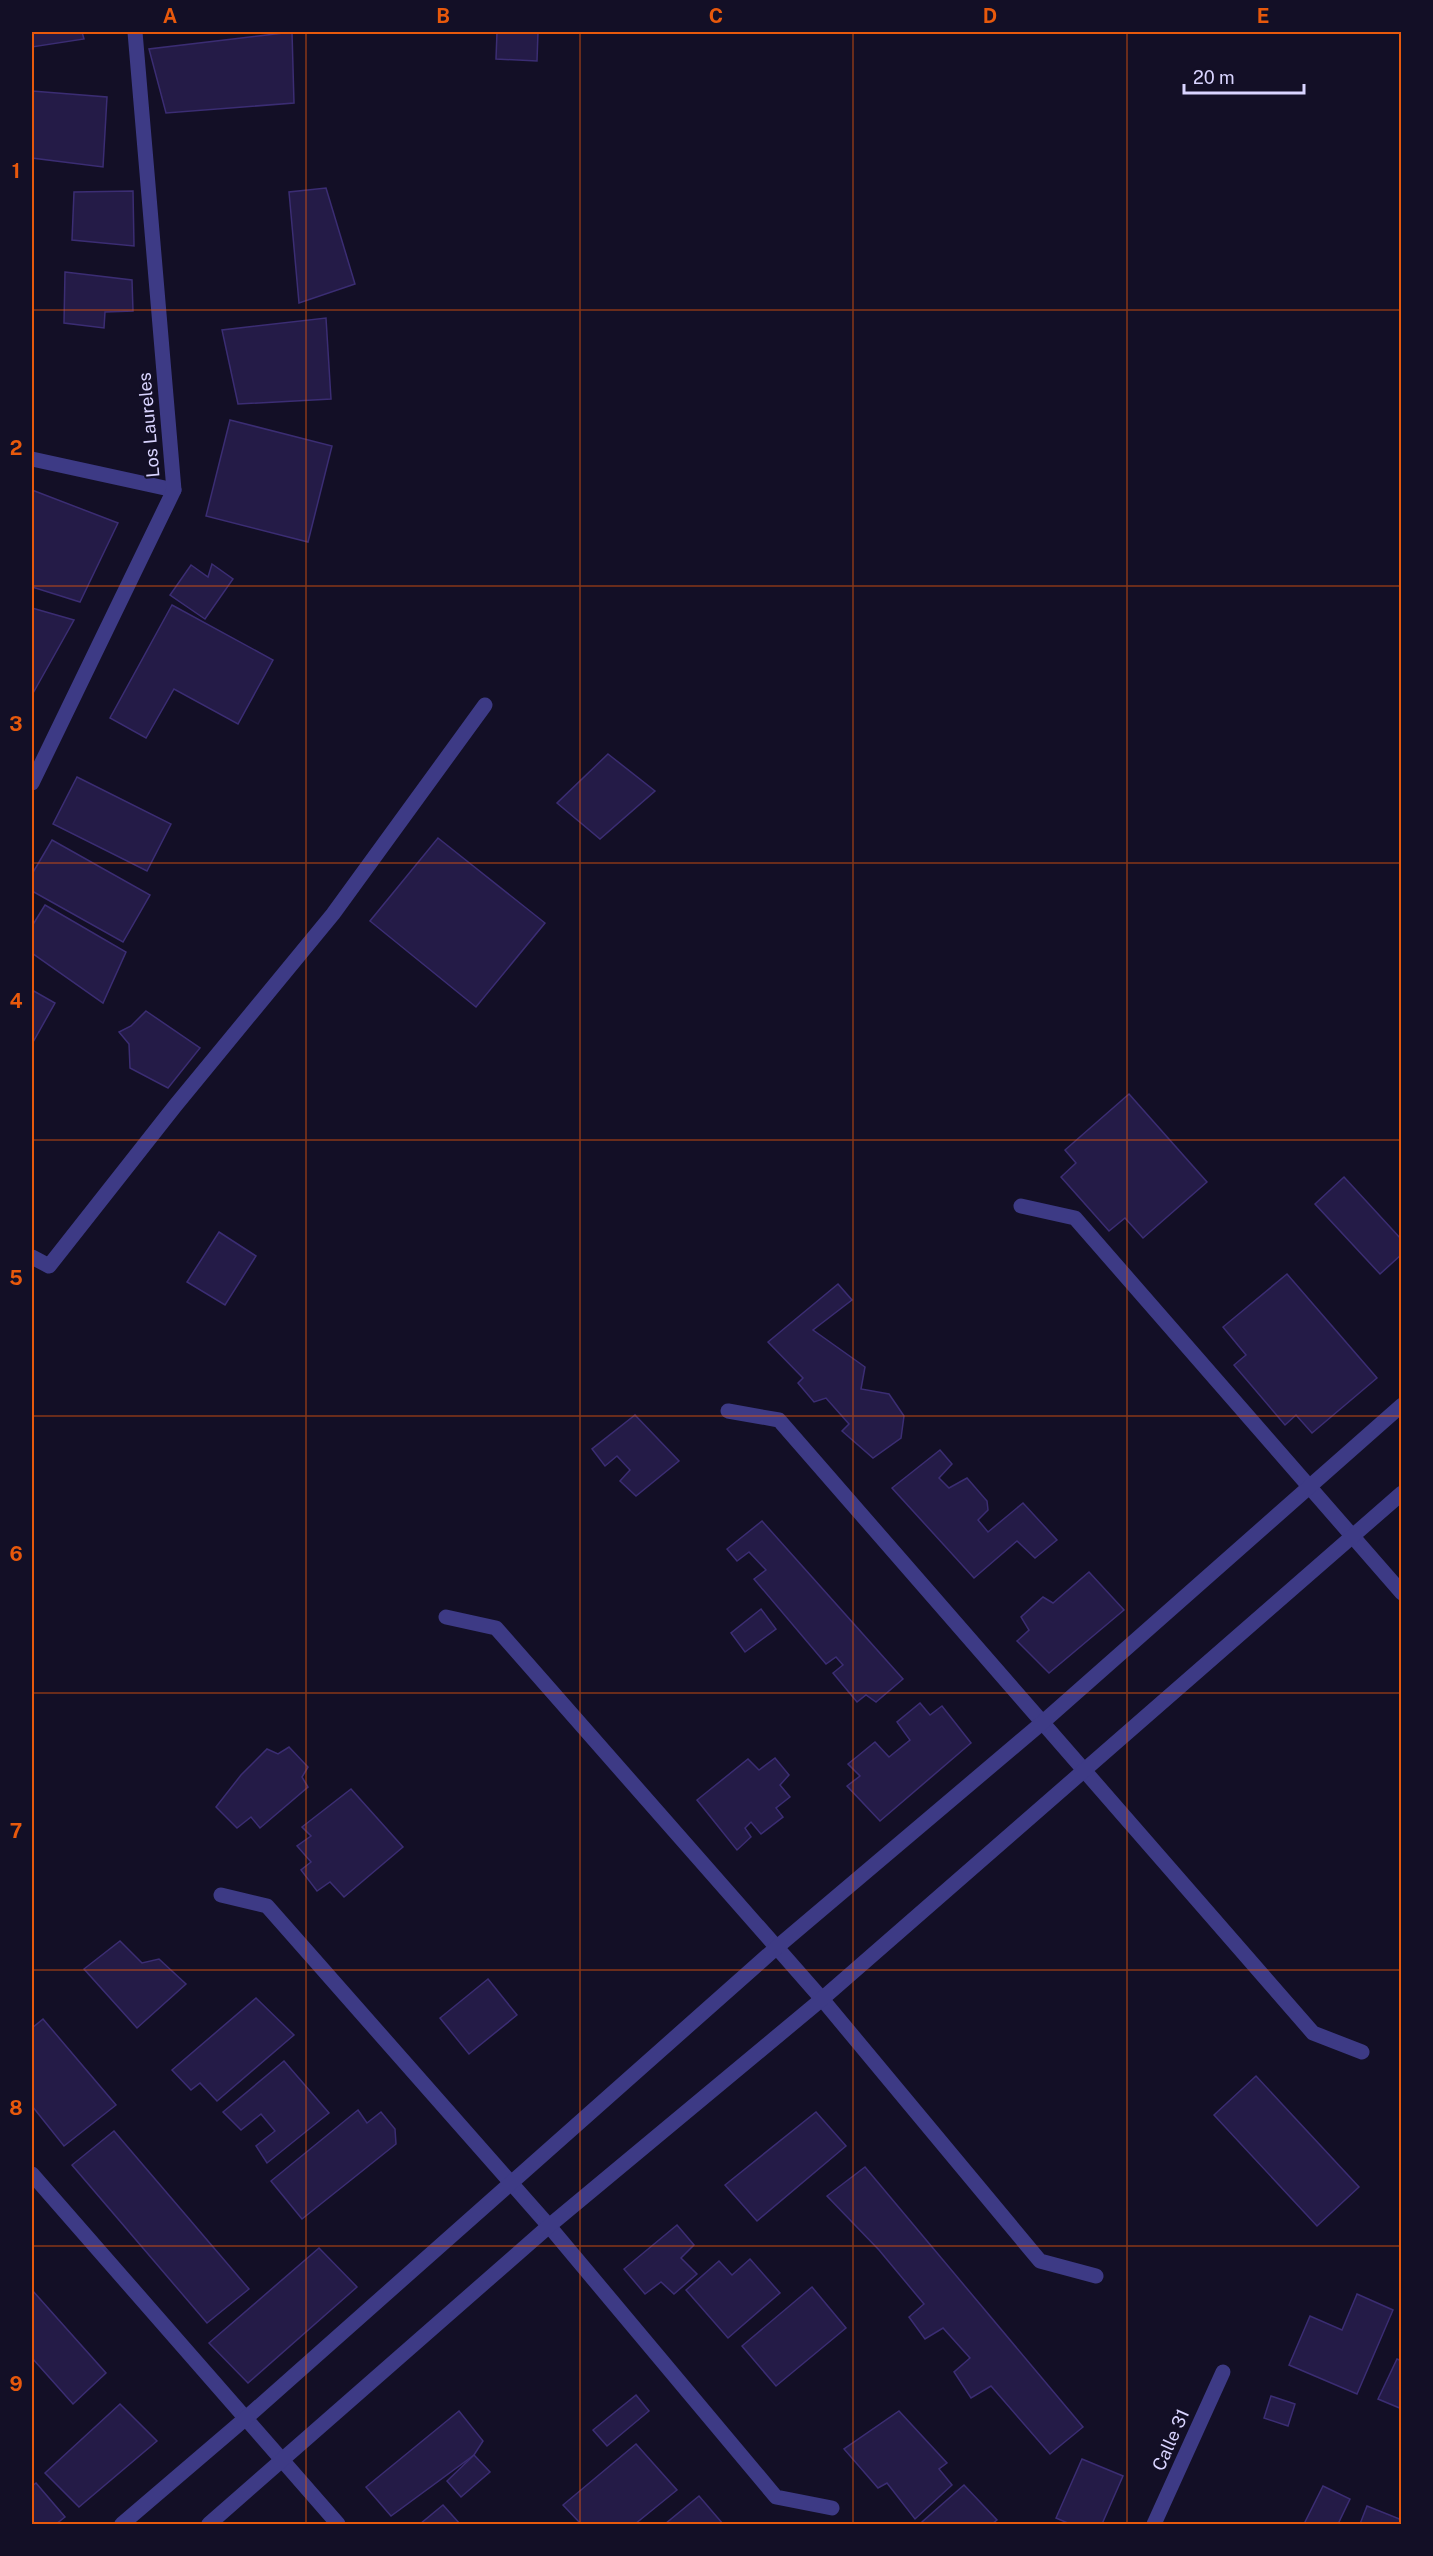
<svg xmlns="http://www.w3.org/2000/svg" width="1433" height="2556" font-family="'Public Sans',sans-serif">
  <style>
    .building { fill: #241b47; stroke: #3b2d73; stroke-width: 1.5 }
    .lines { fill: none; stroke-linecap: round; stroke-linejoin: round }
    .minor { stroke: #3d3a85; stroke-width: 15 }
    .grid { fill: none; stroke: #e8590c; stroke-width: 1.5; stroke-opacity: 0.55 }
    .labels { text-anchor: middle; stroke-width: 4.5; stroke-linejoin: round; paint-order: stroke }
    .street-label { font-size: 18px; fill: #d9d4ff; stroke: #130f26 }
    .neatline { fill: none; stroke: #e8590c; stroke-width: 2 }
    .grid-label { font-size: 20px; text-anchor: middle; font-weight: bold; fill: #e8590c }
  </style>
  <rect width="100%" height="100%" fill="#130f26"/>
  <!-- building -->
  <g class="building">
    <path d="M32,32H82L84,39L32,47Z"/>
    <path d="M292,32L294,103L166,113L149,49Z"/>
    <path d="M497,32H538L537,61L496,59Z"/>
    <path d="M32,91L107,97L103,167L32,158Z"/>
    <path d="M326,188L355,284L299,303L289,192Z"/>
    <path d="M133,191L134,246L72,240L74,192Z"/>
    <path d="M65,272L132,280L133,311L105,312L104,328L64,323Z"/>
    <path d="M326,318L331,399L238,404L222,330Z"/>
    <path d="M230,420L332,446L308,542L206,516Z"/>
    <path d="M32,490L118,523L80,602L32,587Z"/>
    <path d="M212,564L233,579L205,619L170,595L191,565L208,577Z"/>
    <path d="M172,605L273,660L238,724L174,689L146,738L110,718Z"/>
    <path d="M32,608L74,620L32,695Z"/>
    <path d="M608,754L655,791L600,839L557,803Z"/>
    <path d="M77,777L171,824L147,871L53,824Z"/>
    <path d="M438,838L545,923L476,1007L370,921Z"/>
    <path d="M52,840L150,895L123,942L32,891V874Z"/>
    <path d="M45,905L126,952L103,1003L32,953V926Z"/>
    <path d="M32,990L55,1003L32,1044Z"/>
    <path d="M146,1011L200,1048L168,1088L130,1068L129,1044L119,1032L131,1026Z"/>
    <path d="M1129,1094L1207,1182L1143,1238L1125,1218L1109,1231L1061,1177L1076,1163L1065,1150Z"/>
    <path d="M1344,1177L1402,1240V1254L1380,1274L1315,1204Z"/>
    <path d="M219,1232L256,1256L225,1305L187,1282Z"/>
    <path d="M1287,1274L1377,1378L1312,1433L1296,1415L1285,1425L1234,1365L1246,1355L1223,1327Z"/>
    <path d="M838,1284L852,1300L813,1330L865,1367L861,1389L889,1394L904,1416L901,1438L873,1458L842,1431L849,1424L826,1398L814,1402L798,1383L803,1378L768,1342Z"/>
    <path d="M635,1415L679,1461L636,1496L620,1481L630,1470L617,1456L605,1466L592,1449Z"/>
    <path d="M940,1450L952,1464L939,1478L949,1488L967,1478L987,1501L988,1510L978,1520L988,1532L1023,1503L1057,1540L1035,1558L1017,1541L974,1578L892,1488Z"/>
    <path d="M762,1521L903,1679L876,1702L866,1695L857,1702L833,1673L843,1665L836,1657L826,1664L754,1579L766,1570L749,1552L737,1561L727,1549Z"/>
    <path d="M1089,1572L1124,1610L1049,1673L1017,1641L1029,1630L1021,1617L1043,1597L1053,1603Z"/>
    <path d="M761,1609L776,1629L745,1652L731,1633Z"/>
    <path d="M920,1703L930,1715L942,1706L971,1743L880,1821L847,1786L860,1776L848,1764L875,1742L889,1757L910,1740L897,1722Z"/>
    <path d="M289,1747L308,1767L302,1777L308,1787L260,1828L251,1817L237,1828L216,1807L241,1775L267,1749L278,1754Z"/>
    <path d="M775,1758L789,1775L780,1785L790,1797L776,1808L783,1817L761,1834L751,1822L745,1828L751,1837L737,1850L697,1800L748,1759L759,1770Z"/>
    <path d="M351,1789L403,1847L344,1897L330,1882L317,1891L301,1870L311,1862L297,1846L311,1836L302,1827Z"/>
    <path d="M120,1941L142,1963L159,1959L186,1984L137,2028L84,1969Z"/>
    <path d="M488,1979L517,2015L469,2054L440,2018Z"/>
    <path d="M256,1998L294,2035L217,2101L200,2083L191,2090L172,2070Z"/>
    <path d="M43,2019L116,2105L64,2146L32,2106V2028Z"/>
    <path d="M284,2061L329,2113L267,2163L256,2146L275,2131L261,2114L241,2130L223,2112Z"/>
    <path d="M1256,2076L1359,2187L1317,2226L1214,2115Z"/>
    <path d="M358,2110L367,2123L381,2112L395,2129L396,2144L302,2219L271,2181Z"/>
    <path d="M816,2112L846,2146L757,2221L725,2185Z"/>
    <path d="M114,2131L249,2289L207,2323L72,2165Z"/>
    <path d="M865,2167L1083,2427L1050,2454L991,2386L971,2398L954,2372L970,2358L943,2328L925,2339L909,2317L924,2304L879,2250L827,2196Z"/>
    <path d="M677,2225L694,2245L681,2258L697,2274L674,2294L661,2282L645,2294L624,2269Z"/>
    <path d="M319,2248L357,2287L248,2383L209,2343Z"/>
    <path d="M750,2259L780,2293L728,2338L686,2290L719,2261L732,2275Z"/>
    <path d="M812,2287L846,2328L776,2386L742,2346Z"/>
    <path d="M32,2290L106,2373L73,2404L32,2358Z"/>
    <path d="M1357,2294L1393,2310L1357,2394L1289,2365L1310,2316L1342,2330Z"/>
    <path d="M1397,2359L1402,2361V2409L1378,2399Z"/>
    <path d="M636,2395L649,2411L607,2446L593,2430Z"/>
    <path d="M1271,2396L1295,2404L1288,2426L1264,2418Z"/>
    <path d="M120,2404L157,2441L79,2507L45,2473Z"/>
    <path d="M459,2411L483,2441L474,2455L391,2516L366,2487Z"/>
    <path d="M899,2411L947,2463L939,2469L952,2485L915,2519L887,2483L878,2488L844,2449Z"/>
    <path d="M636,2444L677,2490L635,2524H581L563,2505Z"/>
    <path d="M474,2455L490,2472L461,2497L447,2481Z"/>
    <path d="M1082,2459L1123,2476L1102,2524H1070L1056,2518Z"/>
    <path d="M36,2483L65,2517L56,2524H32V2486Z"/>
    <path d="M964,2485L997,2520L992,2524H923L922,2522Z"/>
    <path d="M1323,2486L1350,2499L1338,2524H1304Z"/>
    <path d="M699,2496L723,2524H665Z"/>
    <path d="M443,2505L460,2524H420Z"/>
    <path d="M1367,2506L1402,2520V2524H1360Z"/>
  </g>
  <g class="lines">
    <!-- minor -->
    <g class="minor">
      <path d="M32,459L174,490"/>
      <path d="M32,783L174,490L135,32"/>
      <path d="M1021,1206L1075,1218L1402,1593"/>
      <path d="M32,1257L49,1266L175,1106L333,914L485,705"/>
      <path d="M728,1411L779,1420L1313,2033L1362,2052"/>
      <path d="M446,1617L496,1628L822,1999L1040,2261L1096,2276"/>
      <path d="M221,1895L267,1906L549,2226L776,2497L832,2508"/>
      <path d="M32,2174L338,2524"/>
      <path d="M122,2524L246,2418L776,1948L1043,1722L1402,1405"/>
      <path d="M209,2524L549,2226L822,1999L1402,1493"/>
      <path d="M1154,2524L1223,2372"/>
    </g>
  </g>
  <!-- grid -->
  <path class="grid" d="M306,32V2524M580,32V2524M853,32V2524M1127,32V2524M32,310H1402M32,586H1402M32,863H1402M32,1140H1402M32,1416H1402M32,1693H1402M32,1970H1402M32,2246H1402"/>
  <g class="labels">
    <!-- street labels -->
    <g class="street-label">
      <text transform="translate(149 425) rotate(-95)" y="6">Los Laureles</text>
      <text transform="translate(1171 2440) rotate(-66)" y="6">Calle 31</text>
    </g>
  </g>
  <!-- border -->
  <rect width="1433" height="2556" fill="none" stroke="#130f26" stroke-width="66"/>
  <!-- scale -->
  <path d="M1184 84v9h120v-9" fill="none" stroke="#d9d4ff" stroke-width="3"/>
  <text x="1193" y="84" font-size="18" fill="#d9d4ff" stroke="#130f26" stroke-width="4.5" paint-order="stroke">20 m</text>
  <rect x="33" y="33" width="1367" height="2490" class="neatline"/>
  <g class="grid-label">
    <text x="170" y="23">A</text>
    <text x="443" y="23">B</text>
    <text x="716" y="23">C</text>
    <text x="990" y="23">D</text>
    <text x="1263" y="23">E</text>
    <text x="16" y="178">1</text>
    <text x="16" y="455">2</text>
    <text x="16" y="731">3</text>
    <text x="16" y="1008">4</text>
    <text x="16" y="1285">5</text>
    <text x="16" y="1561">6</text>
    <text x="16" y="1838">7</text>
    <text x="16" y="2115">8</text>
    <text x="16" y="2391">9</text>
  </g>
</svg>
